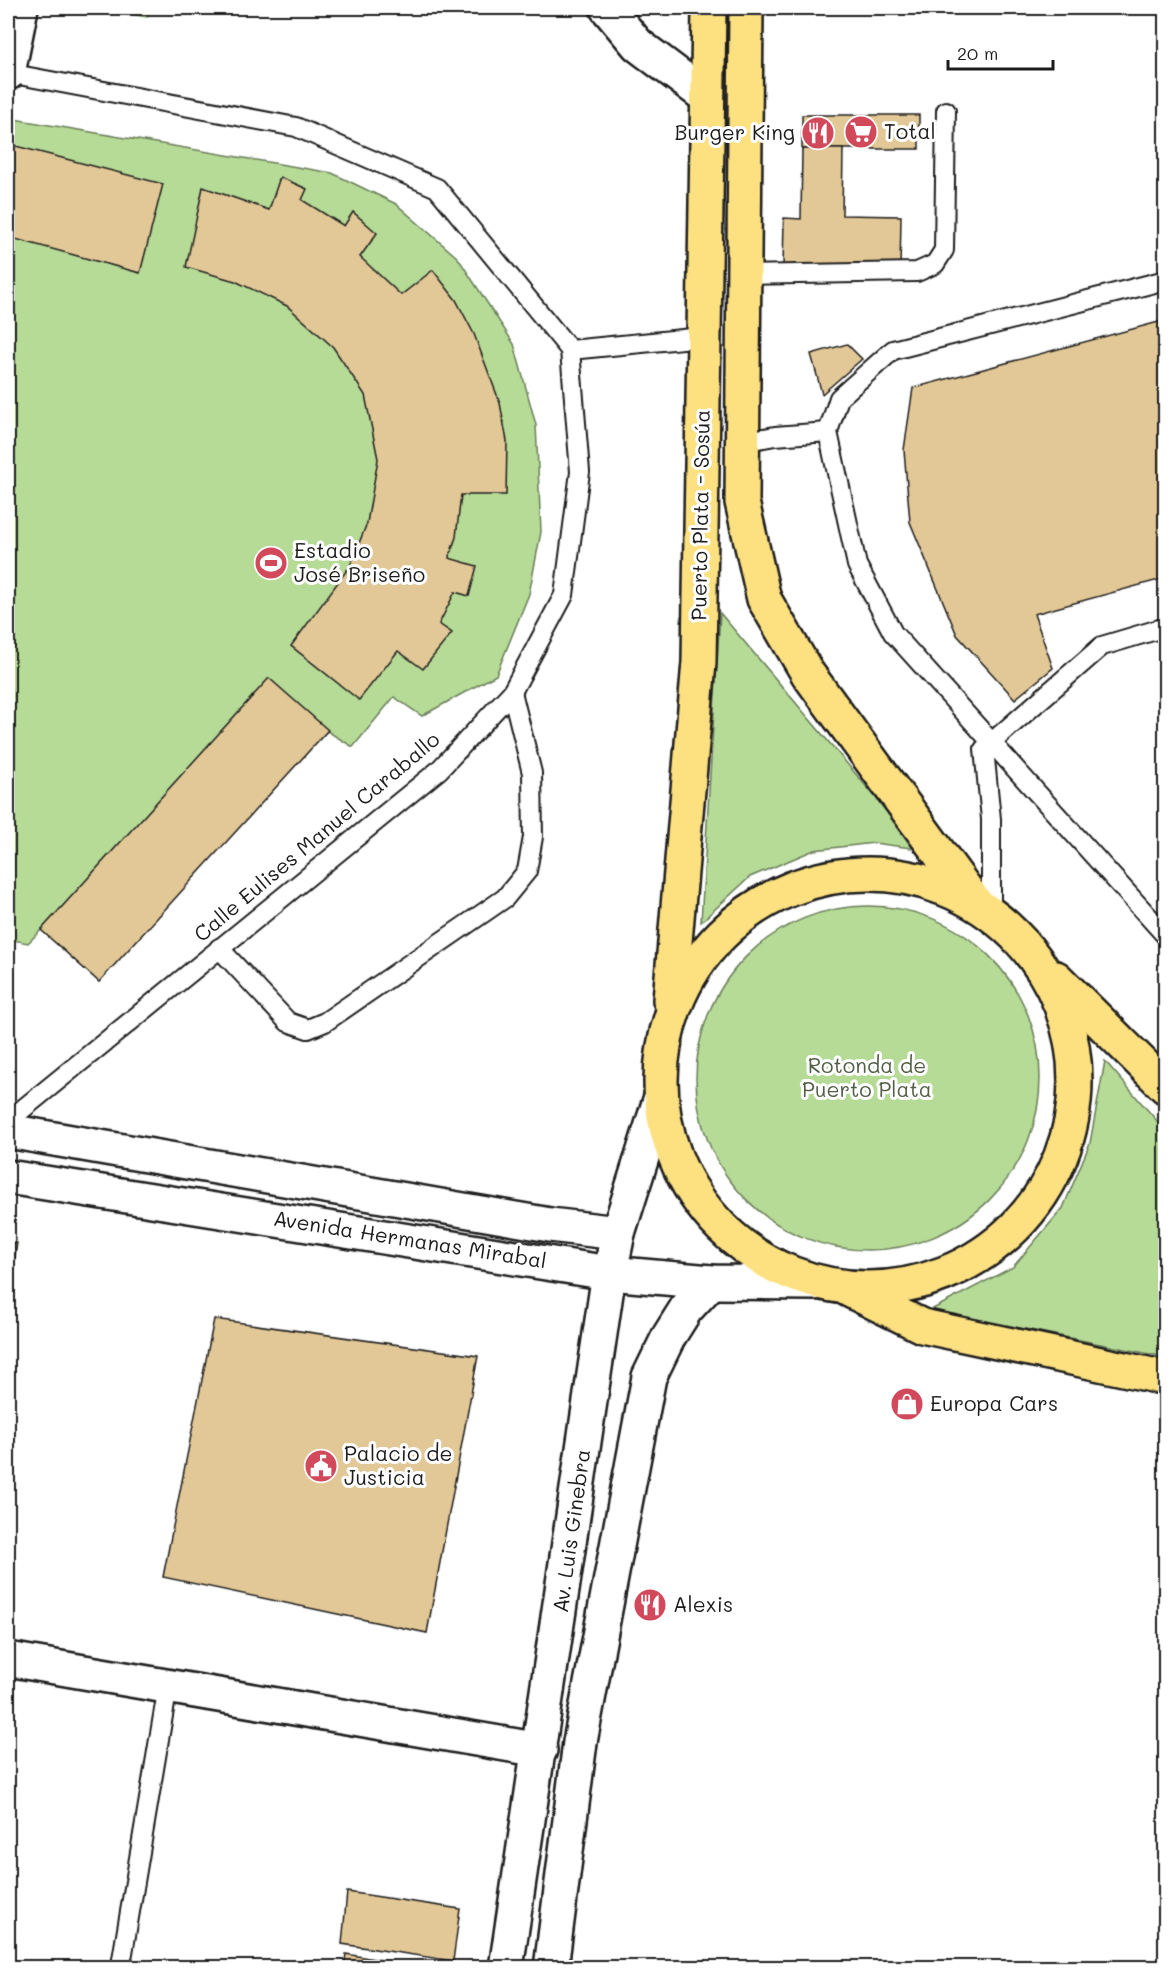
<svg xmlns="http://www.w3.org/2000/svg" width="1173" height="1975" font-family="Mali,sans-serif">
  <style>
    .green { fill: #b6db96; stroke: #697c59; stroke-width: 1.5 }
    .building { fill: #e2c897; stroke: #1c1c1c; stroke-width: 1.5 }
    .lines { fill: none; stroke-linecap: round; stroke-linejoin: round }
    .service-casing { stroke: #1c1c1c; stroke-width: 22 }
    .minor-casing { stroke: #1c1c1c; stroke-width: 38 }
    .tertiary-casing { stroke: #1c1c1c; stroke-width: 38 }
    .secondary-casing { stroke: #1c1c1c; stroke-width: 38 }
    .primary-casing { stroke: #1c1c1c; stroke-width: 38 }
    .service { stroke: #fff; stroke-width: 18 }
    .minor { stroke: #fff; stroke-width: 33 }
    .tertiary { stroke: #fff; stroke-width: 33 }
    .secondary { stroke: #fff; stroke-width: 33 }
    .primary { stroke: #fde080; stroke-width: 33 }
    .labels { text-anchor: middle; stroke-width: 6; stroke-linejoin: round; paint-order: stroke }
    .poi-label { font-size: 21px; fill: #1c1c1c; stroke: #fff; text-anchor: start }
    .street-label { font-size: 21px; fill: #1c1c1c; stroke: #fff }
    .park-label { font-size: 21px; fill: #525f47; stroke: #fff }
  </style>
  <rect width="100%" height="100%" fill="#fff"/>
  <filter id="ink" filterUnits="userSpaceOnUse"><feTurbulence type="fractalNoise" baseFrequency=".0167" numOctaves="2"/><feDisplacementMap in="SourceGraphic" scale="12" xChannelSelector="R" yChannelSelector="G"/><feConvolveMatrix kernelMatrix="1 2 1 2 8 2 1 2 1" color-interpolation-filters="sRGB"/></filter>
  <g filter="url(#ink)">
    <!-- green -->
    <g class="green">
      <path d="M96,8H149L147,17Z"/>
      <path d="M8,118L332,173L396,204L458,258L514,344L536,425L541,532L529,594L496,675L422,716L394,697L353,747L327,731L219,847L99,982L41,930L28,943L8,939Z"/>
      <path d="M720,613L919,849L874,843L814,850L750,877L701,922Z"/>
      <circle cx="868" cy="1078" r="172"/>
      <path d="M1105,1061L1165,1130V1357L931,1310L1013,1267L1063,1208L1090,1143Z"/>
    </g>
    <!-- building -->
    <g class="building">
      <rect x="802" y="115" width="117" height="34"/>
      <path d="M8,144L163,184L140,273L8,237Z"/>
      <path d="M802,149H843L842,215L901,216L900,271L783,268L784,218L801,219Z"/>
      <path d="M280,177L307,189L302,200L344,226L353,212L377,233L360,257L401,295L433,270L456,300L474,334L500,403L507,441L506,495H461L456,537L449,558L477,566L469,596L455,592L439,624L452,633L423,669L398,651L359,700L291,646L350,566L367,523L378,459L365,395L333,347L287,306L235,281L186,267L203,187L269,210Z"/>
      <path d="M1166,320V578L1034,614L1053,668L1015,699L957,635L910,522L904,450L913,388Z"/>
      <path d="M847,344L862,359L822,394L811,354Z"/>
      <path d="M269,678L328,730L99,982L41,930Z"/>
      <path d="M8,1242L17,1243L8,1302Z"/>
      <path d="M214,1319L478,1356L427,1633L163,1577Z"/>
      <path d="M347,1892L460,1909L453,1961L342,1944Z"/>
      <path d="M346,1954L425,1968H344Z"/>
    </g>
    <g class="lines">
      <!-- service casing -->
      <g class="service-casing">
        <g id="service">
          <path d="M8,73L296,127L437,188L570,350L580,472L564,595L512,692L439,770L8,1121"/>
          <path d="M744,275L917,272L935,264L944,250L946,111"/>
          <path d="M1166,280L893,350L839,398L828,432L857,565L893,633L1166,936"/>
          <path d="M570,350L703,337"/>
          <path d="M741,442L775,436L828,432"/>
          <path d="M991,913V819L984,749L1102,646L1166,627"/>
          <path d="M219,948L288,1022L308,1029L325,1022L505,898L527,871L533,837L532,773L512,692"/>
          <path d="M122,1968L121,1965L168,1686"/>
        </g>
      </g>
      <!-- minor casing -->
      <g class="minor-casing">
        <g id="minor">
          <path d="M607,8L638,45L707,97"/>
          <path d="M8,73L21,8"/>
          <path d="M8,1659L540,1750"/>
        </g>
      </g>
      <!-- tertiary casing -->
      <g class="tertiary-casing">
        <g id="tertiary">
          <path d="M506,1968L609,1273"/>
          <path d="M551,1968L580,1742L649,1377L669,1336L686,1309L711,1282"/>
        </g>
      </g>
      <!-- secondary casing -->
      <g class="secondary-casing">
        <g id="secondary">
          <path d="M8,1131L550,1225L618,1233"/>
          <path d="M8,1177L609,1273L711,1282L815,1283"/>
          <path d="M614,1253L618,1233L660,1100"/>
        </g>
      </g>
      <!-- primary casing -->
      <g class="primary-casing">
        <g id="primary">
          <path d="M746,8L742,502L764,599L808,674L975,902"/>
          <circle cx="868" cy="1081" r="207"/>
          <path d="M1056,978L1166,1087"/>
          <path d="M670,1000L699,662L709,8"/>
          <path d="M849,1290L922,1326L1166,1378"/>
        </g>
      </g>
      <!-- service -->
      <use href="#service" class="service"/>
      <!-- minor -->
      <use href="#minor" class="minor"/>
      <!-- tertiary -->
      <use href="#tertiary" class="tertiary"/>
      <!-- secondary -->
      <use href="#secondary" class="secondary"/>
      <!-- primary -->
      <use href="#primary" class="primary"/>
    </g>
  </g>
  <!-- icons -->
  <defs>
    <g id="supermarket-disc" transform="scale(1.725)"><circle r="9.5" fill="#d1495b" stroke="#fff"/><path d="M-6-5.5h2.5l.6 2H6L4.5 2H-2.5L-4.4-4H-6ZM-1.5 3.2a1.3 1.3 0 1 0 .1 0ZM3 3.2a1.3 1.3 0 1 0 .1 0Z" fill="#fff"/></g>
    <g id="restaurant-disc" transform="scale(1.725)"><circle r="9.5" fill="#d1495b" stroke="#fff"/><path d="M-5-6h1v4h1v-4h1v4h1v-4h1v5L-1.5 .5V6h-2V.5L-5-1ZM5-6V6H3V1.5H1.5Q1.5-4 5-6Z" fill="#fff"/></g>
    <g id="stadium-disc" transform="scale(1.725)"><circle r="9.5" fill="#d1495b" stroke="#fff"/><path d="M0-5a6.5 5 0 1 0 0 10a6.5 5 0 1 0 0-10ZM-3.5-1.8h7v3.6h-7Z" fill="#fff"/></g>
    <g id="shop-disc" transform="scale(1.725)"><circle r="9.5" fill="#d1495b" stroke="#fff"/><path d="M-5-2.5h2.3a2.7 3.5 0 0 1 5.4 0H5L5.5 6h-11ZM-1.5-2.5h3a1.5 2.3 0 0 0-3 0Z" fill="#fff"/></g>
    <g id="civic-disc" transform="scale(1.725)"><circle r="9.5" fill="#d1495b" stroke="#fff"/><path d="M-.6-6.5H3V-4.5H.6V-3L4-1V1h2V6H-6V1h2V-1L-.6-3ZM-1.2 2.5V6h2.4V2.5Z" fill="#fff"/></g>
  </defs>
  <g fill-rule="evenodd">
    <use href="#supermarket-disc" x="861" y="132"/>
    <use href="#restaurant-disc" x="818" y="133"/>
    <use href="#stadium-disc" x="271" y="563"/>
    <use href="#shop-disc" x="907" y="1404"/>
    <use href="#civic-disc" x="321" y="1466"/>
    <use href="#restaurant-disc" x="650" y="1605"/>
  </g>
  <g class="labels">
    <!-- poi labels -->
    <g class="poi-label">
      <text x="884" y="139">Total</text>
      <text x="795" y="140" text-anchor="end">Burger King</text>
      <text x="294" y="558">Estadio<tspan x="294" dy="24">José Briseño</tspan></text>
      <text x="930" y="1411">Europa Cars</text>
      <text x="344" y="1461">Palacio de<tspan x="344" dy="24">Justicia</tspan></text>
      <text x="673" y="1612">Alexis</text>
    </g>
    <!-- street labels -->
    <g class="street-label">
      <text transform="translate(701 515) rotate(-89)" y="7">Puerto Plata - Sosúa</text>
      <text transform="translate(317 837) rotate(-40)" y="7">Calle Eulises Manuel Caraballo</text>
      <text transform="translate(410 1240) rotate(9)" y="7">Avenida Hermanas Mirabal</text>
      <text transform="translate(572 1531) rotate(-82)" y="7">Av. Luis Ginebra</text>
    </g>
    <!-- park labels -->
    <g class="park-label">
      <text x="867" y="1073">Rotonda de<tspan x="867" dy="24">Puerto Plata</tspan></text>
    </g>
  </g>
  <!-- margin -->
  <rect width="1173" height="1975" fill="none" stroke="#fff" stroke-width="30"/>
  <rect x="15" y="15" width="1143" height="1945" fill="none" stroke="#1c1c1c" stroke-width="2" filter="url(#ink)"/>
  <!-- scale -->
  <path d="M948 60v9h105v-9" fill="none" stroke="#1c1c1c" stroke-width="3"/>
  <text x="957" y="60" font-size="18" fill="#1c1c1c" stroke="#ffffff" stroke-width="4.5" paint-order="stroke">20 m</text>
</svg>
